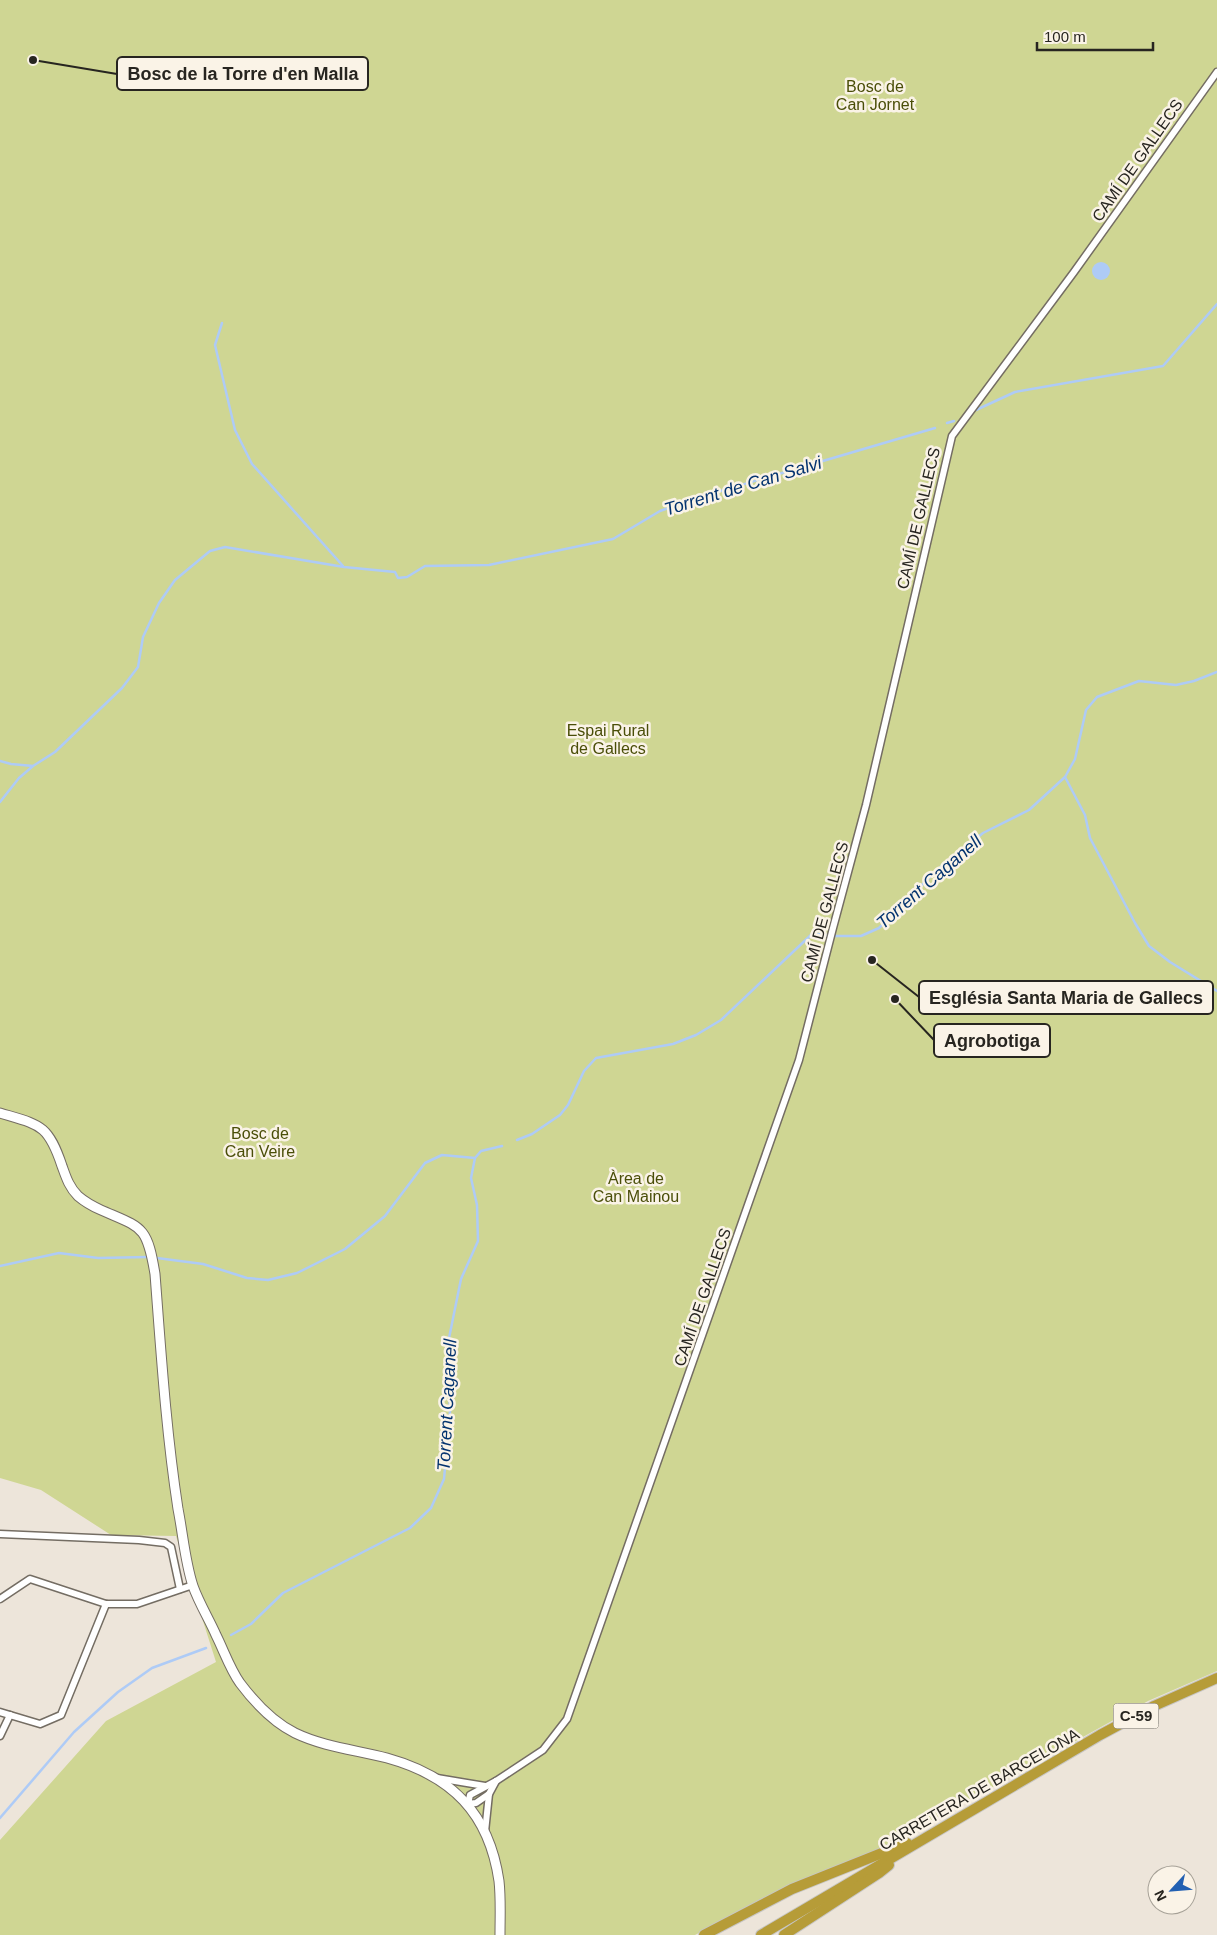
<svg xmlns="http://www.w3.org/2000/svg" width="1217" height="1935" font-family="Arial,sans-serif">
  <style>
    .green { fill: #cfd693 }
    .water { fill: #aecbf6 }
    .lines { fill: none; stroke-linecap: round; stroke-linejoin: round }
    .stream { stroke: #aecbf6; stroke-width: 2.5 }
    .minor-casing { stroke: #746d63; stroke-width: 9 }
    .secondary-casing { stroke: #746d63; stroke-width: 11 }
    .trunk-casing { stroke: #c7c6c5; stroke-width: 12 }
    .minor { stroke: #fff; stroke-width: 6 }
    .secondary { stroke: #fff; stroke-width: 9 }
    .trunk { stroke: #b69c38; stroke-width: 10 }
    .labels { text-anchor: middle; stroke-width: 5; stroke-linejoin: round; paint-order: stroke }
    .shield { fill: #faf3e7; stroke: #66635c; stroke-width: 1 }
    .shield-label { font-size: 15px; font-weight: bold; fill: #272520 }
    .park-label { font-size: 16px; fill: #4a4e08; stroke: #faf3e7 }
    .street-label { font-size: 16px; fill: #272520; stroke: #faf3e7 }
    .water-label { font-size: 18px; font-style: italic; fill: #04336f; stroke: #faf3e7 }
    .leader { fill: none; stroke: #272520; stroke-width: 2 }
    .callout-dot { fill: #272520; stroke: #faf3e7; stroke-width: 2 }
    .callout { fill: #faf3e7; stroke: #272520; stroke-width: 2 }
    .callout-label { font-size: 18px; text-anchor: middle; font-weight: bold; fill: #272520 }
  </style>
  <rect width="100%" height="100%" fill="#ede5da"/>
  <!-- green -->
  <path class="green" d="M0,0H1217V1671L1148,1701L866,1857L774,1893L695,1935H0V1840L106,1721L216,1662L176,1536L111,1535L41,1490L0,1478Z"/>
  <!-- water -->
  <circle class="water" cx="1101" cy="271" r="9"/>
  <g class="lines">
    <!-- stream -->
    <g class="stream">
      <path d="M222,323L215,345L235,430L252,464L343,566"/>
      <path d="M976,410L1015,392L1163,366L1217,304"/>
      <path d="M947,423L954,421"/>
      <path d="M0,761L11,764L33,766"/>
      <path d="M1065,777L1085,815L1090,838L1135,923L1149,946L1170,962L1217,991"/>
      <path d="M0,802L19,778L33,766L55,752L122,688L138,667L143,637L159,603L175,580L210,551L225,547L344,567L395,572L398,578L407,577L425,566L489,565L613,539L660,511L697,498L935,428"/>
      <path d="M833,936H861L879,928L937,870L983,833L1029,810L1065,777L1075,759L1086,710L1097,697L1139,681L1176,685L1194,681L1217,672"/>
      <path d="M517,1140L532,1134L560,1115L568,1105L584,1071L596,1058L673,1044L696,1035L721,1020L813,933L829,936"/>
      <path d="M157,1258L203,1264L247,1278L268,1280L297,1273L345,1249L385,1216L425,1163L442,1155L475,1158"/>
      <path d="M0,1266L59,1253L98,1258L148,1257"/>
      <path d="M231,1635L251,1624L283,1593L410,1528L431,1508L444,1479L450,1411L447,1348L461,1279L478,1241L477,1205L471,1178L475,1158L481,1151L502,1146"/>
      <path d="M0,1818L74,1732L118,1692L152,1668L206,1648"/>
    </g>
    <!-- minor casing -->
    <g class="minor-casing">
      <g id="minor">
        <path d="M0,1534L139,1540L165,1543L171,1547L180,1589"/>
        <path d="M0,1599L30,1579L106,1604H137L193,1585"/>
        <path d="M0,1712L40,1724L61,1715L106,1604"/>
        <path d="M0,1736L10,1715"/>
        <path d="M437,1778L485,1786"/>
        <path d="M489,1794L476,1803L468,1804L470,1795L496,1781L543,1750L567,1719L799,1060L833,928L866,805L952,436L1074,272L1217,72"/>
        <path d="M485,1832L489,1794L496,1781"/>
      </g>
    </g>
    <!-- secondary casing -->
    <g class="secondary-casing">
      <path id="secondary" d="M0,1113C40,1125 48,1124 62,1166C66,1177 69,1187 78,1196C85,1202 92,1206 101,1210C142,1228 147,1225 155,1274C161,1352 166,1431 178,1509C183,1534 185,1562 193,1586C199,1603 209,1619 216,1635C224,1651 230,1669 240,1683C255,1703 273,1722 295,1733C324,1747 357,1750 387,1758C452,1776 489,1813 499,1881C501,1899 500,1917 500,1935"/>
    </g>
    <!-- trunk casing -->
    <g class="trunk-casing">
      <g id="trunk">
        <path d="M704,1935L792,1889L907,1843"/>
        <path d="M761,1935L1100,1735L1154,1706L1217,1678"/>
        <path d="M784,1935L879,1873L889,1865"/>
      </g>
    </g>
    <!-- minor -->
    <use href="#minor" class="minor"/>
    <!-- secondary -->
    <use href="#secondary" class="secondary"/>
    <!-- trunk -->
    <use href="#trunk" class="trunk"/>
  </g>
  <g class="labels">
    <!-- shield labels -->
    <rect class="shield" x="1113.5" y="1703.5" width="45" height="25" rx="4"/>
    <g class="shield-label">
      <text x="1136" y="1721">C-59</text>
    </g>
    <!-- park labels -->
    <g class="park-label">
      <text x="875" y="92">Bosc de<tspan x="875" dy="18">Can Jornet</tspan></text>
      <text x="608" y="736">Espai Rural<tspan x="608" dy="18">de Gallecs</tspan></text>
      <text x="260" y="1139">Bosc de<tspan x="260" dy="18">Can Veire</tspan></text>
      <text x="636" y="1184">Àrea de<tspan x="636" dy="18">Can Mainou</tspan></text>
    </g>
    <!-- street labels -->
    <g class="street-label">
      <text transform="translate(1137 160) rotate(-55)" y="6">CAMÍ DE GALLECS</text>
      <text transform="translate(918 518) rotate(-77)" y="6">CAMÍ DE GALLECS</text>
      <text transform="translate(824 912) rotate(-75)" y="6">CAMÍ DE GALLECS</text>
      <text transform="translate(702 1297) rotate(-71)" y="6">CAMÍ DE GALLECS</text>
      <text transform="translate(979 1789) rotate(-30)" y="6">CARRETERA DE BARCELONA</text>
    </g>
    <!-- water labels -->
    <g class="water-label">
      <text transform="translate(743 486) rotate(-17)" y="6">Torrent de Can Salvi</text>
      <text transform="translate(929 882) rotate(-41)" y="6">Torrent Caganell</text>
      <text transform="translate(447 1405) rotate(-87)" y="6">Torrent Caganell</text>
    </g>
  </g>
  <!-- callouts -->
  <path class="leader" d="M33 60L117 74M872 960L919 997M895 999L934 1040"/>
  <g class="callout-dot">
    <circle cx="33" cy="60" r="5"/>
    <circle cx="872" cy="960" r="5"/>
    <circle cx="895" cy="999" r="5"/>
  </g>
  <g class="callout">
    <rect x="117" y="57" width="251" height="33" rx="5"/>
    <rect x="919" y="981" width="294" height="33" rx="5"/>
    <rect x="934" y="1024" width="116" height="33" rx="5"/>
  </g>
  <g class="callout-label">
    <text x="243" y="80">Bosc de la Torre d'en Malla</text>
    <text x="1066" y="1004">Església Santa Maria de Gallecs</text>
    <text x="992" y="1047">Agrobotiga</text>
  </g>
  <!-- north arrow -->
  <g transform="translate(1172 1890) rotate(244)"><circle r="24" fill="#faf3e7" stroke="#a6a197"/>
  <path d="M0-4L9 19L0 12L-9 19Z" fill="#2260b2"/>
  <text y="-8" font-size="14" font-weight="bold" text-anchor="middle" fill="#272520">N</text>
  </g>
  <!-- scale -->
  <path d="M1037 42v8h116v-8" fill="none" stroke="#272520" stroke-width="2.5"/>
  <text x="1044" y="42" font-size="15" fill="#272520" stroke="#faf3e7" stroke-width="4" paint-order="stroke">100 m</text>
</svg>
